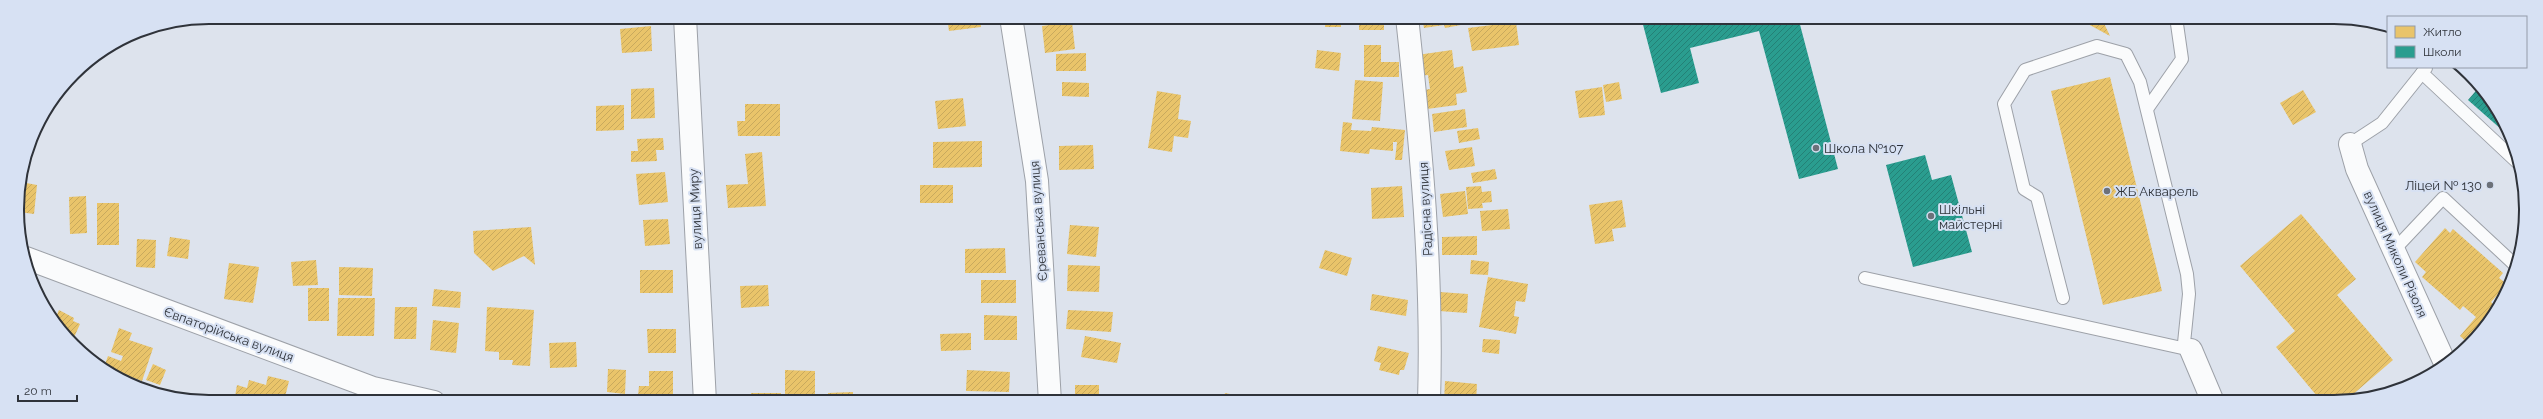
<svg xmlns="http://www.w3.org/2000/svg" width="2543" height="419" font-family="Raleway,sans-serif">
  <style>
    .homes { fill: url(#homes-hatch) }
    .schools { fill: url(#schools-hatch) }
    .lines { fill: none; stroke-linecap: round; stroke-linejoin: round }
    .lane-casing { stroke: #9da1a8; stroke-width: 14 }
    .street-casing { stroke: #9da1a8; stroke-width: 24 }
    .lane { stroke: #fafbfc; stroke-width: 12 }
    .street { stroke: #fafbfc; stroke-width: 22 }
    .poi-dot { fill: #6c7179; stroke: #d7e1f3; stroke-width: 1.5 }
    .labels { text-anchor: middle; stroke-width: 4; stroke-linejoin: round; paint-order: stroke }
    .poi-label { font-size: 13px; fill: #2f333a; stroke: #d7e1f3; text-anchor: start }
    .street-label { font-size: 13px; fill: #2f333a; stroke: #d7e1f3 }
    .rim { fill: none; stroke: #2f333a; stroke-width: 2 }
  </style>
  <defs>
    <pattern id="homes-hatch" width="6" height="6" patternUnits="userSpaceOnUse"><rect width="6" height="6" fill="#e9c46a"/><path d="M-1 1l2-2M0 6l6-6M5 7l2-2" fill="none" stroke="#c8a95d"/></pattern>
    <pattern id="schools-hatch" width="6" height="6" patternUnits="userSpaceOnUse"><rect width="6" height="6" fill="#2a9d8f"/><path d="M-1 1l2-2M0 6l6-6M5 7l2-2" fill="none" stroke="#248176"/></pattern>
  </defs>
  <rect width="100%" height="100%" fill="#dde3ed"/>
  <!-- homes -->
  <g class="homes">
    <path d="M721,17H760V19L721,22Z"/>
    <path d="M947,17H980L981,27L949,31Z"/>
    <path d="M1326,17H1341V27H1325Z"/>
    <rect x="1359" y="17" width="25" height="13"/>
    <path d="M1422,17H1465L1466,24L1445,28L1444,25L1424,28Z"/>
    <path d="M2075,17H2101L2110,36Z"/>
    <path d="M1072,22L1075,49L1045,53L1042,26Z"/>
    <path d="M1516,22L1519,45L1472,51L1468,28Z"/>
    <path d="M651,26L652,51L622,53L620,29Z"/>
    <path d="M1364,45H1381V62H1399V77H1364Z"/>
    <path d="M1317,50L1341,53L1339,71L1315,68Z"/>
    <path d="M1452,50L1454,68L1463,66L1467,92L1456,94L1457,105L1427,109L1424,90L1430,89L1428,75L1420,76L1417,55Z"/>
    <path d="M1086,53V71H1056V54Z"/>
    <path d="M2110,77L2162,291L2103,305L2051,91Z"/>
    <path d="M1355,80L1383,82L1380,121L1352,119Z"/>
    <path d="M1062,82L1089,83V97L1062,96Z"/>
    <path d="M1619,82L1622,99L1606,102L1603,85Z"/>
    <path d="M1602,87L1605,115L1579,118L1575,91Z"/>
    <path d="M654,88L655,118L631,119V89Z"/>
    <path d="M2303,90L2316,112L2293,125L2280,103Z"/>
    <path d="M1157,91L1181,95L1178,119L1191,121L1188,138L1174,136L1172,152L1148,148Z"/>
    <path d="M963,98L966,126L938,129L935,101Z"/>
    <path d="M745,104H780V136H738L737,121H745Z"/>
    <path d="M624,105V130L596,131V106Z"/>
    <path d="M1465,109L1467,127L1434,132L1432,114Z"/>
    <path d="M1343,122L1352,123L1351,130L1371,131L1372,127L1405,130L1402,160H1395L1397,142H1393V151L1370,149L1369,154L1340,151Z"/>
    <path d="M1478,128L1480,139L1459,143L1457,131Z"/>
    <path d="M663,138L664,150H656L657,161L631,162V151H638L637,139Z"/>
    <path d="M982,141V167L933,168V142Z"/>
    <path d="M1093,145L1094,169L1059,170V146Z"/>
    <path d="M1472,147L1475,166L1449,170L1445,151Z"/>
    <path d="M762,152L766,206L728,208L726,185L748,184L745,154Z"/>
    <path d="M1495,169L1497,179L1473,183L1471,173Z"/>
    <path d="M665,172L668,202L639,205L636,174Z"/>
    <path d="M21,182L37,185L34,214L19,212L17,197Z"/>
    <rect x="920" y="185" width="33" height="18"/>
    <path d="M1402,186L1404,217L1372,219L1371,188Z"/>
    <path d="M1481,186L1482,192L1491,191L1492,202L1482,203L1483,208L1468,209L1466,187Z"/>
    <path d="M1465,191L1468,214L1443,217L1440,194Z"/>
    <path d="M86,196L87,233L70,234L69,197Z"/>
    <path d="M1622,200L1626,227L1612,229L1614,241L1595,244L1589,205Z"/>
    <rect x="97" y="203" width="22" height="42"/>
    <path d="M1508,209L1510,229L1482,231L1480,211Z"/>
    <path d="M2301,214L2356,279L2337,295L2393,360L2344,402H2322L2276,347L2295,331L2240,266Z"/>
    <path d="M668,219L670,244L645,246L643,220Z"/>
    <path d="M1070,225L1099,227L1096,257L1067,254Z"/>
    <path d="M531,227L535,265L524,256L493,271L474,253L473,231Z"/>
    <path d="M2445,228L2450,233L2453,229L2503,273L2499,278L2507,284L2491,302L2497,308L2470,345L2460,336L2476,317L2463,306L2460,310L2422,277L2426,272L2415,262Z"/>
    <path d="M1477,236V255H1442V237Z"/>
    <path d="M170,237L190,240L188,259L167,256Z"/>
    <path d="M137,239L156,240L155,268L136,267Z"/>
    <path d="M1005,248L1006,273H965V249Z"/>
    <path d="M1325,250L1352,258L1347,276L1319,268Z"/>
    <path d="M316,260L318,285L293,286L291,262Z"/>
    <path d="M1471,260L1489,262L1488,275L1470,274Z"/>
    <path d="M229,263L259,267L253,303L224,299Z"/>
    <path d="M1068,265L1100,266L1099,292L1067,291Z"/>
    <path d="M339,267L373,268L372,296L339,295Z"/>
    <rect x="640" y="270" width="33" height="23"/>
    <path d="M1488,277L1528,284L1525,302L1516,301L1514,316L1519,317L1516,334L1479,327Z"/>
    <rect x="981" y="280" width="35" height="23"/>
    <path d="M768,285L769,306L741,308L740,286Z"/>
    <rect x="308" y="288" width="21" height="33"/>
    <path d="M434,289L461,292L460,308L432,306Z"/>
    <path d="M1440,292L1468,294L1467,313L1439,311Z"/>
    <path d="M1372,294L1408,300L1406,316L1370,310Z"/>
    <path d="M338,298H375L374,336H337Z"/>
    <path d="M395,307H417L416,339H394Z"/>
    <path d="M487,307L534,310L530,366L512,365L513,360H499V352L485,351Z"/>
    <path d="M59,310L74,318L73,321L80,324L72,342L65,337L55,319Z"/>
    <path d="M1068,310L1113,312L1111,332L1066,329Z"/>
    <path d="M984,315L1017,316V340H984Z"/>
    <path d="M433,320L459,323L456,353L430,350Z"/>
    <path d="M119,328L132,333L129,340L153,348L142,381L120,373L118,377L104,367L108,356L121,361L123,356L111,352Z"/>
    <path d="M647,329H676V353H648Z"/>
    <path d="M971,333V350L941,351L940,334Z"/>
    <path d="M1085,336L1121,343L1117,363L1081,357Z"/>
    <path d="M1483,339L1500,340L1499,354L1482,352Z"/>
    <path d="M576,342L577,367L550,368L549,343Z"/>
    <path d="M1378,346L1409,353L1404,370H1400L1399,375L1379,370L1381,363L1374,361Z"/>
    <path d="M153,364L166,370L160,385L146,380Z"/>
    <path d="M608,369L626,370L625,394L607,392Z"/>
    <path d="M785,370L815,371V402L785,401Z"/>
    <path d="M967,370L1010,372L1009,392L966,391Z"/>
    <path d="M649,371H673V402H643V397L638,396L639,386H649Z"/>
    <path d="M268,376L289,381L284,401L272,398V402H234L237,385L247,388L249,380L266,385Z"/>
    <path d="M1445,381L1477,384L1476,402H1444Z"/>
    <rect x="1075" y="385" width="24" height="17"/>
    <path d="M853,392V402H828V393Z"/>
    <rect x="751" y="393" width="30" height="9"/>
    <path d="M1225,393L1246,397L1245,402H1223Z"/>
    <path d="M310,396L326,401V402H297L298,397L309,400Z"/>
  </g>
  <!-- schools -->
  <g class="schools">
    <path d="M1641,17H1798L1838,169L1799,179L1759,31L1690,48L1699,83L1661,93Z"/>
    <path d="M2480,86L2510,137L2468,100Z"/>
    <path d="M1925,155L1932,180L1951,175L1972,252L1913,267L1886,165Z"/>
  </g>
  <g class="lines">
    <!-- lane casing -->
    <g class="lane-casing">
      <g id="lane">
        <path d="M2422,73L2518,163"/>
        <path d="M2147,109L2182,59L2176,17"/>
        <path d="M2350,144L2382,123L2426,68"/>
        <path d="M2394,250L2443,198L2514,264"/>
        <path d="M1865,278L2191,350"/>
        <path d="M2063,298L2037,197L2024,189L2004,104L2025,70L2097,46L2126,54L2140,82L2187,274L2189,294L2184,343L2191,350"/>
      </g>
    </g>
    <!-- street casing -->
    <g class="street-casing">
      <g id="street">
        <path d="M685,17L705,402"/>
        <path d="M1011,17L1037,181L1050,402"/>
        <path d="M1407,17C1421,146 1433,272 1429,402"/>
        <path d="M2350,144L2357,169L2445,363"/>
        <path d="M26,258L373,388L434,402"/>
        <path d="M2191,350L2213,402"/>
      </g>
    </g>
    <!-- lane -->
    <use href="#lane" class="lane"/>
    <!-- street -->
    <use href="#street" class="street"/>
  </g>
  <!-- markers -->
  <g class="poi-dot">
    <circle cx="1816" cy="148" r="4"/>
    <circle cx="2490" cy="185" r="4"/>
    <circle cx="2107" cy="191" r="4"/>
    <circle cx="1931" cy="216" r="4"/>
  </g>
  <g class="labels">
    <!-- poi labels -->
    <g class="poi-label">
      <text x="1824" y="153">Школа №107</text>
      <text x="2482" y="190" text-anchor="end">Ліцей № 130</text>
      <text x="2115" y="196">ЖБ Акварель</text>
      <text x="1939" y="214">Шкільні<tspan x="1939" dy="15">майстерні</tspan></text>
    </g>
    <!-- street labels -->
    <g class="street-label">
      <text transform="translate(695 209) rotate(-93)" y="5">вулиця Миру</text>
      <text transform="translate(1425 209) rotate(-93)" y="5">Радісна вулиця</text>
      <text transform="translate(1038 221) rotate(-94)" y="5">Єреванська вулиця</text>
      <text transform="translate(2396 254) rotate(66)" y="5">вулиця Миколи Різоля</text>
      <text transform="translate(229 334) rotate(20)" y="5">Євпаторійська вулиця</text>
    </g>
  </g>
  <!-- crop -->
  <path d="M0 0H2543V419H0ZM209 24H2334A185 185 0 0 1 2519 209V210A185 185 0 0 1 2334 395H209A185 185 0 0 1 24 210V209A185 185 0 0 1 209 24Z" fill="#d7e1f3" fill-rule="evenodd"/>
  <path class="rim" d="M209 24H2334A185 185 0 0 1 2519 209V210A185 185 0 0 1 2334 395H209A185 185 0 0 1 24 210V209A185 185 0 0 1 209 24Z"/>
  <!-- legend -->
  <rect x="2387" y="16" width="140" height="52" fill="#d7e1f3" stroke="#949ba9"/>
  <rect x="2395" y="26" width="20" height="12" fill="#e9c46a" stroke="#949ba9"/>
  <text x="2423" y="36" font-size="12" fill="#2f333a">Житло</text>
  <rect x="2395" y="46" width="20" height="12" fill="#2a9d8f" stroke="#949ba9"/>
  <text x="2423" y="56" font-size="12" fill="#2f333a">Школи</text>
  <!-- scale -->
  <path d="M18 395v6h59v-6" fill="none" stroke="#2f333a" stroke-width="2"/>
  <text x="24" y="395" font-size="12" fill="#2f333a" stroke="#d7e1f3" stroke-width="3" paint-order="stroke">20 m</text>
</svg>
